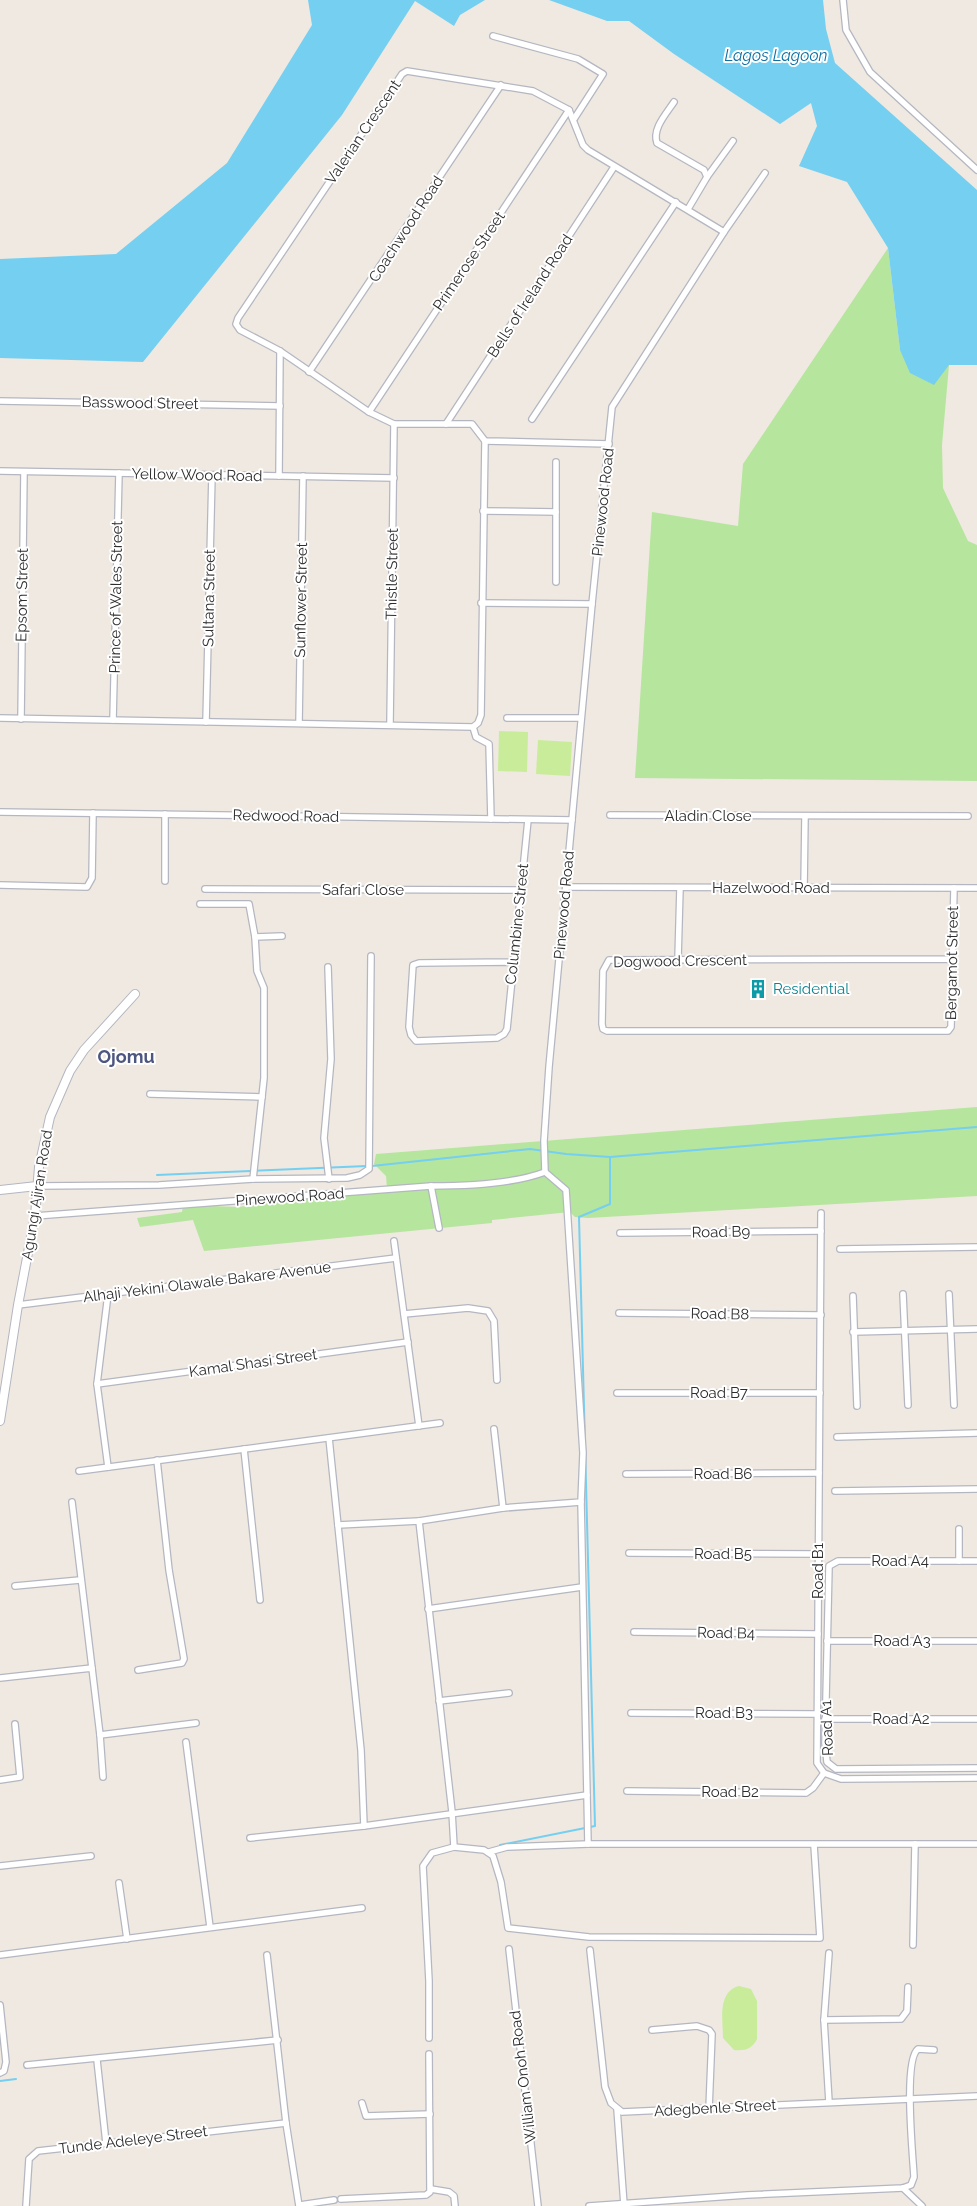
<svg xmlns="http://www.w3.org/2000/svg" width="977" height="2206" font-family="Raleway,sans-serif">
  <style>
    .green { fill: #b6e59e }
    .pitch { fill: #c9ec9a }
    .water { fill: #75cff0 }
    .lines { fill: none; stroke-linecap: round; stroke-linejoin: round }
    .stream { stroke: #75cff0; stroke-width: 2 }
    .street-casing { stroke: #b4b7c1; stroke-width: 8 }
    .secondary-casing { stroke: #b4b7c1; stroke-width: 10 }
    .street { stroke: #fff; stroke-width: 5.5 }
    .secondary { stroke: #fff; stroke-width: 8 }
    .labels { text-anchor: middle; stroke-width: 4; stroke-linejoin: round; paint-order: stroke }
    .street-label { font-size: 15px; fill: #2e2e2e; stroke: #fff }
    .culture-label { font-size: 15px; fill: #0d838f; stroke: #fff; text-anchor: start }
    .water-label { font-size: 16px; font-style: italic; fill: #0d6fa3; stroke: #fff }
    .quarter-label { font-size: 18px; font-weight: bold; fill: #4d5680; stroke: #fff }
  </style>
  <rect width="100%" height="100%" fill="#efe9e1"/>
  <!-- green -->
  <g class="green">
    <path d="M888,248L900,350L949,365L942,445L943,488L968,541L977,545V781L635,778L652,512L738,526L743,464Z"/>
    <path d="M977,1107V1196L588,1218L575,1217L570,1212L492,1220V1223L204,1251L193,1220L140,1227L137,1218L182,1212L183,1205L238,1207L387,1188L386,1176L374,1164L376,1154Z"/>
  </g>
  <!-- pitch -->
  <g class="pitch">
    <path d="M499,731L528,732L527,772L498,771Z"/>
    <path d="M538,740L572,742L570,776L536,774Z"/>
    <path d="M739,1986L751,1989L757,2001V2039C752,2049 745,2051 734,2050L723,2038C723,2020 717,1992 739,1986Z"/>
  </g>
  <!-- water -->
  <g class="water">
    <path d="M308,0H485L460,15L454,26L415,1L342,115L143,362L0,358V259L116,254L227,163L312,25Z"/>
    <path d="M549,0H823L826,29L835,63L977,190V365H949L934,385L910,373L900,350L888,248L847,182L799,166L817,126L811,103L780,124L674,54L629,21H607Z"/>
  </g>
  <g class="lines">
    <!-- stream -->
    <g class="stream">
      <path d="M372,1166L530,1149L566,1154L610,1157"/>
      <path d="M157,1175L367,1166"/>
      <path d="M500,1845L595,1826L579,1217L610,1204V1157L977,1127"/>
      <path d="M0,2081L16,2079"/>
    </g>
    <!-- street casing -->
    <g class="street-casing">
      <g id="street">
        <path d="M843,0L846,30L870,72L977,170"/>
        <path d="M493,36L578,59L603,74L574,119"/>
        <path d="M674,102C666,114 652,129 657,143L704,170L707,177L688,209"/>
        <path d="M707,177L733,141"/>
        <path d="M309,372L501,85"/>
        <path d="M0,401L280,406"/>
        <path d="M369,412L569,110"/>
        <path d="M532,419L676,202"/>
        <path d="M446,424L614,167"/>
        <path d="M609,444L485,441L472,424H394L369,412L280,351L240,330L236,324L238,318L402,74L407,71L533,91L569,110L583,145L588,150L724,232"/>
        <path d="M0,471L394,478"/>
        <path d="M279,476L280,351"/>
        <path d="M483,511L556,512"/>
        <path d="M556,582V462"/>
        <path d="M481,603L592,604"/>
        <path d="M0,718L473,727L478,723L481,715L485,441"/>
        <path d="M507,718H581"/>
        <path d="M21,719L24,472"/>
        <path d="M113,720L119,473"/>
        <path d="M206,722L212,475"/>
        <path d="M299,723L303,476"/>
        <path d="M390,724L394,424"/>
        <path d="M473,727L476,737L489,744L491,819"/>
        <path d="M0,812L572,820"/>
        <path d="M610,815L968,816"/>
        <path d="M165,881V814"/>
        <path d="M0,885L87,887L92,878L93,813"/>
        <path d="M566,887L977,888"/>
        <path d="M804,888L805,816"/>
        <path d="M205,889L521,890"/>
        <path d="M200,904H249L255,937"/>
        <path d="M678,959L680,888"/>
        <path d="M952,959L609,960L603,971L602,1024L603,1029L607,1031H948L951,1027L954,888"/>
        <path d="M513,962L419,963L413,965L409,1027L411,1035L416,1041L497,1038L504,1034L507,1029L528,820"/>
        <path d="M328,967L331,1059L324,1138L329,1179"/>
        <path d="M150,1094L262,1097"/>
        <path d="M253,1179L264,1078V988L257,971L255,937L282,936"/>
        <path d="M37,1186L159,1185L253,1179L347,1178L360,1175L369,1169L371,956"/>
        <path d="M431,1186L439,1228"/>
        <path d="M821,1213L817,1763L824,1773L841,1779L977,1778"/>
        <path d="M35,1216L431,1186C465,1186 513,1184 545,1172L544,1141L549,1067L592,604L612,407L724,232L765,173"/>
        <path d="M620,1233L821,1231"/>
        <path d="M394,1241L419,1426"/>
        <path d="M840,1249L977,1247"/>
        <path d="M903,1294L908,1405"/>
        <path d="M949,1294L954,1405"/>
        <path d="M853,1296L857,1406"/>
        <path d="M18,1305L396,1258"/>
        <path d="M619,1313L821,1315"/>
        <path d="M404,1314L468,1308L488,1311L494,1321L497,1380"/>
        <path d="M853,1332L977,1329"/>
        <path d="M97,1384L408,1342"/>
        <path d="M617,1393H820"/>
        <path d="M494,1429L503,1508"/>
        <path d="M837,1437L977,1433"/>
        <path d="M329,1438L361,1750L364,1826"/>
        <path d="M244,1449L260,1600"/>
        <path d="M108,1467L97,1384L108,1294"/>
        <path d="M79,1471L440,1423"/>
        <path d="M626,1474L819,1473"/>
        <path d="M835,1491L977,1489"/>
        <path d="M72,1502L92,1668"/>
        <path d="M581,1502L588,1844"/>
        <path d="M419,1521L503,1508L581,1502L583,1453L566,1190L545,1172"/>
        <path d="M338,1525L419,1521L452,1812L454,1847L484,1850L493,1856L501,1882L508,1928L589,1937L820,1938L814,1845"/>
        <path d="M629,1553L818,1554"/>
        <path d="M959,1561V1529"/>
        <path d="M977,1561H838L829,1566L825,1743L827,1762L836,1769L977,1768"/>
        <path d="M15,1586L80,1580"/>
        <path d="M428,1609L582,1587"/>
        <path d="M634,1632L818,1634"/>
        <path d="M827,1641H977"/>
        <path d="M138,1670L182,1663L184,1659L169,1570L157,1460"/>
        <path d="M0,1678L92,1668L100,1735L196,1723"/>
        <path d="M439,1701L509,1693"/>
        <path d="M631,1713L817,1714"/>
        <path d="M825,1719H977"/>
        <path d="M100,1735L103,1777"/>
        <path d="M186,1742L210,1927"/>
        <path d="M0,1780L20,1777L15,1724"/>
        <path d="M627,1791L806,1793L813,1788L824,1773"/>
        <path d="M250,1838L364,1826L587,1795"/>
        <path d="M489,1852L507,1847L588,1844H977"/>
        <path d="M0,1866L91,1856"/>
        <path d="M119,1883L127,1939"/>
        <path d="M913,1945L915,1844"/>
        <path d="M509,1949L538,2206"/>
        <path d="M590,1950L605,2087L611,2103L622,2112L977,2096"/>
        <path d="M829,1953L824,2020L829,2102"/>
        <path d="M0,1955L362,1908"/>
        <path d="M267,1955L286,2123L299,2206"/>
        <path d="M0,2005L6,2062L4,2071L0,2073"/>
        <path d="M824,2020L901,2019L907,2011L908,1987"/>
        <path d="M652,2030L697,2026L709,2030L712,2034L709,2109"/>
        <path d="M429,2038V1981L423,1866L432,1853L454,1847"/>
        <path d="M97,2060L106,2143"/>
        <path d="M27,2065L278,2040"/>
        <path d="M362,2103L366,2116L430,2114"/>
        <path d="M617,2109L624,2205"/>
        <path d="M903,2188L922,2206"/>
        <path d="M431,2189L449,2192L454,2196L455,2206"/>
        <path d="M341,2199L426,2195L430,2192L429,2054"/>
        <path d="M300,2205L334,2200"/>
        <path d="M26,2206L29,2159L38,2151L286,2123"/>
        <path d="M589,2206L747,2195L903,2188L911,2185L914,2177C913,2156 903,2060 918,2049L934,2050"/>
      </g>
    </g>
    <!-- secondary casing -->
    <g class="secondary-casing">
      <g id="secondary">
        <path d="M0,1190L37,1186"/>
        <path d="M0,1421L18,1305L35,1216L39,1167L50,1117L70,1071L84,1050L135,994"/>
      </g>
    </g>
    <!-- street -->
    <use href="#street" class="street"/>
    <!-- secondary -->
    <use href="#secondary" class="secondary"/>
  </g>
  <!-- icons -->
  <defs>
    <g id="building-bare" transform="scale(1.5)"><path d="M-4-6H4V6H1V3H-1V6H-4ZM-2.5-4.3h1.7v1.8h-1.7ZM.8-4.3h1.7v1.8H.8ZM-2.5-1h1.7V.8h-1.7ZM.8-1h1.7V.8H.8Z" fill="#0f9aa8" stroke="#fff" stroke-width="2.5" paint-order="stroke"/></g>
  </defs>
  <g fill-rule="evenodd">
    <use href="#building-bare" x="758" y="989"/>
  </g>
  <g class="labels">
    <!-- street labels -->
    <g class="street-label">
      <text transform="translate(363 132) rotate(-56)" y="5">Valerian Crescent</text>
      <text transform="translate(406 229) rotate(-57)" y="5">Coachwood Road</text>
      <text transform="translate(469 261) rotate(-56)" y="5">Primerose Street</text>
      <text transform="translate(530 296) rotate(-57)" y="5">Bells of Ireland Road</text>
      <text transform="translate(140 403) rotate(1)" y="5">Basswood Street</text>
      <text transform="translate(197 475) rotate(1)" y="5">Yellow Wood Road</text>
      <text transform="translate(603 502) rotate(-84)" y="5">Pinewood Road</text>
      <text transform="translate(392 574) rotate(-89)" y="5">Thistle Street</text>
      <text transform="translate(22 595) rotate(-89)" y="5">Epsom Street</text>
      <text transform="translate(116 597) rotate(-89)" y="5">Prince of Wales Street</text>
      <text transform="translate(209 598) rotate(-89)" y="5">Sultana Street</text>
      <text transform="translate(301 600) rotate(-89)" y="5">Sunflower Street</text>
      <text transform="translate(286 816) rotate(1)" y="5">Redwood Road</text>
      <text x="708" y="821">Aladin Close</text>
      <text x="771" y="893">Hazelwood Road</text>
      <text x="363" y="895">Safari Close</text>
      <text transform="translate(564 905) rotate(-85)" y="5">Pinewood Road</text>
      <text transform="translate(517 924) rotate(-84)" y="5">Columbine Street</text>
      <text transform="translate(680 961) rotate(-1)" y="5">Dogwood Crescent</text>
      <text transform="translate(952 963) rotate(-89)" y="5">Bergamot Street</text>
      <text transform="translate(37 1195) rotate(-81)" y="5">Agungi Ajiran Road</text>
      <text transform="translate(290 1197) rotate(-4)" y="5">Pinewood Road</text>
      <text transform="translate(721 1232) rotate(-1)" y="5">Road B9</text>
      <text transform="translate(207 1282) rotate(-7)" y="5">Alhaji Yekini Olawale Bakare Avenue</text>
      <text transform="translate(720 1314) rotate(1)" y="5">Road B8</text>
      <text transform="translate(253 1363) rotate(-8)" y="5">Kamal Shasi Street</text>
      <text x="719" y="1398">Road B7</text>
      <text x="723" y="1479">Road B6</text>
      <text x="723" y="1559">Road B5</text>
      <text x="900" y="1566">Road A4</text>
      <text transform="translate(818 1571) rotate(-90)" y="5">Road B1</text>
      <text transform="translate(726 1633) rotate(1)" y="5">Road B4</text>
      <text x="902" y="1646">Road A3</text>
      <text x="724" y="1718">Road B3</text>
      <text x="901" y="1724">Road A2</text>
      <text transform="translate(827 1728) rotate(-92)" y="5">Road A1</text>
      <text x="730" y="1797">Road B2</text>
      <text transform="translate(523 2077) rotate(-97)" y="5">William Onoh Road</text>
      <text transform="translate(715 2108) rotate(-3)" y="5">Adegbenle Street</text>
      <text transform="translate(133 2140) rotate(-7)" y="5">Tunde Adeleye Street</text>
    </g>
    <!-- culture labels -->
    <g class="culture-label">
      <text x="773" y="994">Residential</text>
    </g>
    <!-- water labels -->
    <g class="water-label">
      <text x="776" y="61">Lagos Lagoon</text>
    </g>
    <!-- quarter labels -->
    <g class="quarter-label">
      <text x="126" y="1063">Ojomu</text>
    </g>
  </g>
</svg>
